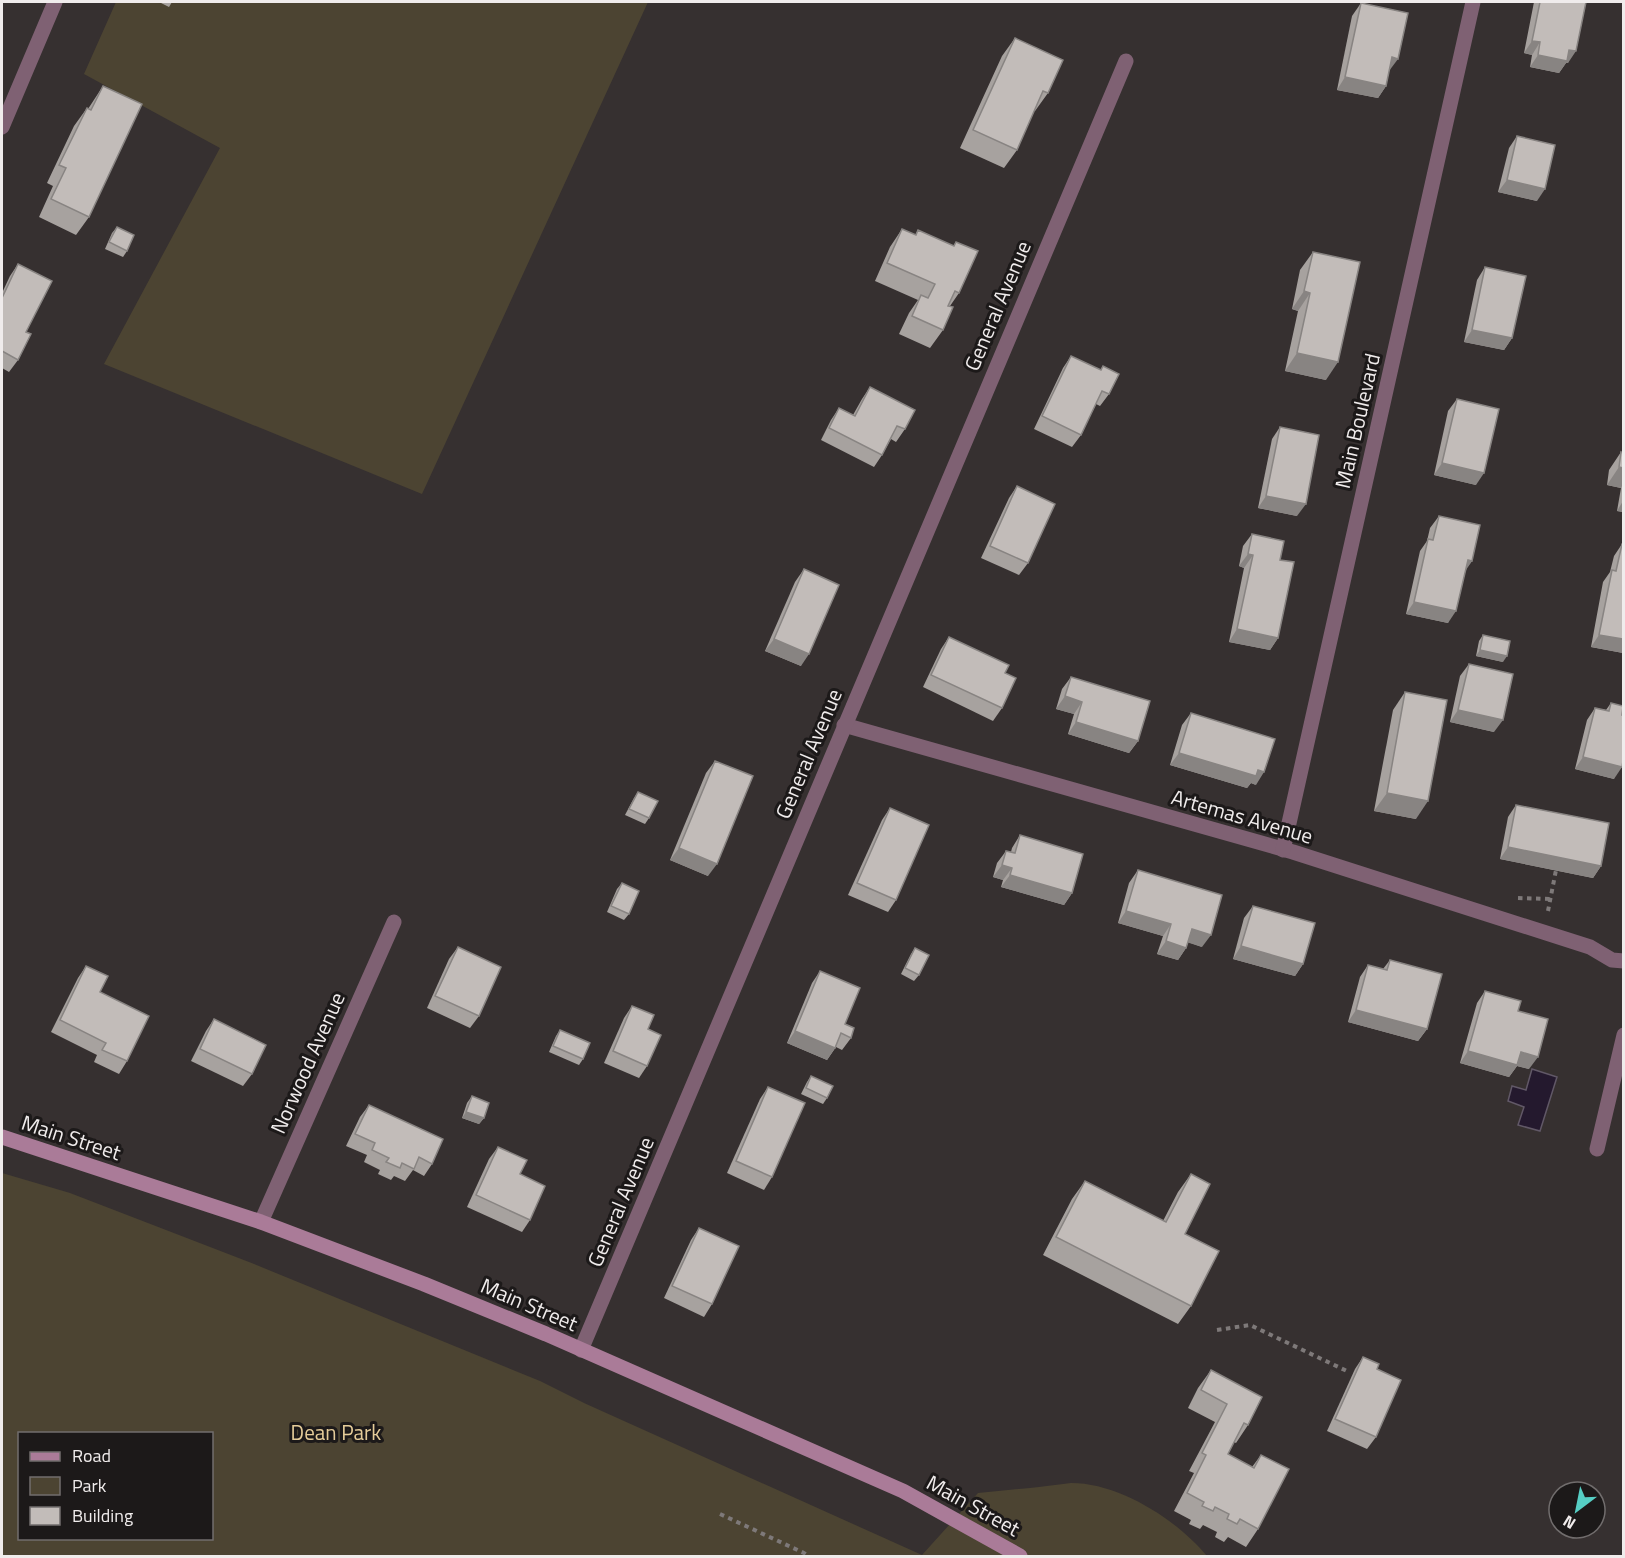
<svg xmlns="http://www.w3.org/2000/svg" width="1625" height="1558" font-family="'Titillium Web',sans-serif">
  <style>
    .green { fill: #4c4432; fill-rule: evenodd }
    .water { fill: #24192e; stroke: #615867; stroke-width: 1.5 }
    .lines { fill: none; stroke-linecap: round; stroke-linejoin: round }
    .path { stroke: #7e7979; stroke-width: 4; stroke-dasharray: 4.5 4.5; stroke-linecap: butt }
    .minor { stroke: #7f6173; stroke-width: 15 }
    .secondary { stroke: #aa7b98; stroke-width: 15 }
    .wall { fill: #a7a29f }
    .shaded-wall { fill: #888482 }
    .building { fill: #c2bcb9; stroke: #888482; stroke-width: 1.5 }
    .labels { text-anchor: middle; stroke-width: 6; stroke-linejoin: round; paint-order: stroke }
    .street-label { font-size: 21px; fill: #f0ecec; stroke: #1c1919 }
    .park-label { font-size: 21px; fill: #e5cc99; stroke: #1c1919 }
  </style>
  <rect width="100%" height="100%" fill="#363030"/>
  <!-- green -->
  <g class="green">
    <path d="M116,2H648L422,494L104,364L220,148L84,74Z"/>
    <path d="M2,1173L70,1193L249,1262L540,1381L584,1403L922,1555L978,1493C999,1491 1019,1489 1039,1487C1049,1486 1061,1484 1071,1483C1120,1483 1177,1520 1207,1556H2ZM20,1434H212V1538H20Z"/>
  </g>
  <!-- water -->
  <path class="water" d="M1532,1069L1557,1077L1540,1131L1518,1125L1524,1107L1508,1101L1512,1086L1526,1090Z"/>
  <g class="lines">
    <!-- path -->
    <g class="path">
      <path d="M1518,898L1550,899"/>
      <path d="M1548,911L1556,870"/>
      <path d="M1217,1330L1250,1325L1349,1372"/>
      <path d="M720,1514L804,1553L808,1556"/>
    </g>
    <!-- minor -->
    <g class="minor">
      <path d="M2,127L55,2"/>
      <path d="M844,725L1293,852L1590,947L1612,960L1624,961"/>
      <path d="M1283,850L1473,2"/>
      <path d="M1597,1149L1624,1035"/>
      <path d="M261,1222L394,922"/>
      <path d="M581,1350L1126,61"/>
    </g>
    <!-- secondary -->
    <path class="secondary" d="M2,1137L261,1222L424,1284L546,1334L903,1491L1020,1556"/>
  </g>
  <!-- wall -->
  <g class="wall">
    <path d="M159,2H172L169,7Z"/>
    <path d="M1534,2H1586L1568,63H1566L1559,73L1530,67L1532,55L1524,53Z"/>
    <path d="M1361,3L1389,71L1386,86L1378,98L1337,90L1352,16Z"/>
    <path d="M1015,38L1048,93L1035,111H1034L1017,150L1004,168L960,148L1002,56Z"/>
    <path d="M103,86L89,217L76,235L39,217L53,186L47,183L74,126L87,108L88,109Z"/>
    <path d="M1517,136L1537,201L1498,192L1509,148Z"/>
    <path d="M117,227L127,251L123,257L105,249L112,233Z"/>
    <path d="M902,229L915,235L918,230L953,246L956,242L959,293L950,306L943,330L930,348L899,334L909,313L918,300L875,281L890,247Z"/>
    <path d="M1313,252L1326,380L1285,371L1298,311L1292,309L1300,270Z"/>
    <path d="M18,264L26,332L18,360L9,372L2,368V293L10,276Z"/>
    <path d="M1485,267L1512,338L1504,350L1464,342L1477,280Z"/>
    <path d="M1071,356L1100,370L1103,366L1109,394L1100,406L1096,404L1081,435L1072,447L1034,429L1063,368Z"/>
    <path d="M870,387L905,429L896,442L891,439L882,455L874,467L821,440L831,420L839,408L853,415L862,399Z"/>
    <path d="M1457,399L1476,485L1434,475L1448,411Z"/>
    <path d="M1280,427L1297,516L1258,508L1272,439Z"/>
    <path d="M1621,452L1623,453V512L1617,511L1621,488L1607,485L1609,470Z"/>
    <path d="M1017,486L1028,563L1019,575L981,558L1009,498Z"/>
    <path d="M1439,516L1472,561L1465,570L1448,623L1406,614L1420,551L1427,541L1430,528Z"/>
    <path d="M1252,534L1280,560L1278,638L1270,650L1229,642L1244,568L1239,566L1243,546Z"/>
    <path d="M1622,544L1623,653L1591,647L1603,582L1610,572L1614,556Z"/>
    <path d="M804,569L801,666L765,651L795,582Z"/>
    <path d="M1483,635L1503,662L1476,656L1479,641Z"/>
    <path d="M949,637L1005,673L1002,708L993,721L923,687L941,649Z"/>
    <path d="M1469,664L1494,732L1450,722L1460,676Z"/>
    <path d="M1071,677L1138,741L1129,753L1068,734L1074,714L1056,709L1062,689Z"/>
    <path d="M1405,692L1416,819L1374,811L1393,710Z"/>
    <path d="M1611,703L1622,715L1614,779L1575,769L1587,720L1595,708L1606,710Z"/>
    <path d="M1191,713L1256,785L1251,783L1247,788L1170,765L1182,725Z"/>
    <path d="M715,761L708,876L670,860L706,773Z"/>
    <path d="M638,792L649,818L645,824L625,815L634,798Z"/>
    <path d="M1516,805L1601,866L1593,878L1500,859L1508,817Z"/>
    <path d="M890,808L896,900L888,912L848,895L882,820Z"/>
    <path d="M1020,835L1072,893L1064,905L1001,887L1003,880L993,877L997,863L1006,851L1011,852L1012,848Z"/>
    <path d="M1138,870L1202,947L1188,942L1186,948L1178,960L1157,954L1163,936L1118,923L1129,883Z"/>
    <path d="M622,883L629,914L624,920L607,912L617,889Z"/>
    <path d="M1253,906L1303,964L1295,976L1233,959L1244,918Z"/>
    <path d="M458,947L479,1016L470,1028L427,1008L449,959Z"/>
    <path d="M915,948L919,975L914,981L901,974L911,954Z"/>
    <path d="M1390,960L1427,1029L1418,1041L1348,1022L1360,977L1368,965L1383,969Z"/>
    <path d="M86,966L100,992L127,1061L119,1074L94,1062L97,1055L51,1032L78,978Z"/>
    <path d="M820,971L851,1038L842,1050L836,1047L827,1060L787,1043L812,983Z"/>
    <path d="M1485,991L1518,1011L1529,1069L1517,1066L1509,1077L1460,1063L1477,1003Z"/>
    <path d="M632,1006L648,1029L647,1066L639,1078L604,1063L624,1018Z"/>
    <path d="M214,1019L252,1074L243,1086L191,1061L206,1031Z"/>
    <path d="M560,1030L583,1059L579,1065L549,1052L556,1036Z"/>
    <path d="M811,1076L827,1098L823,1104L801,1094L807,1082Z"/>
    <path d="M768,1087L772,1177L764,1190L727,1173L760,1099Z"/>
    <path d="M472,1096L484,1118L479,1124L462,1118L467,1103Z"/>
    <path d="M369,1105L432,1164L424,1176L413,1170L405,1181L394,1176L391,1180L378,1174L380,1170L364,1162L367,1155L346,1146L360,1117Z"/>
    <path d="M498,1147L520,1174L530,1220L522,1232L467,1207L489,1159Z"/>
    <path d="M1191,1174L1185,1234L1191,1306L1178,1324L1043,1255L1072,1199L1085,1181L1163,1221L1178,1192Z"/>
    <path d="M699,1228L712,1304L704,1317L664,1298L691,1240Z"/>
    <path d="M1363,1357L1377,1369L1376,1437L1367,1449L1327,1431L1355,1369Z"/>
    <path d="M1211,1370L1248,1425L1236,1443L1234,1442L1228,1454L1252,1467L1261,1455L1258,1529L1246,1547L1228,1537L1224,1542L1215,1537L1217,1532L1203,1525L1200,1529L1189,1524L1191,1520L1174,1511L1194,1473L1189,1471L1215,1422L1188,1408L1198,1388Z"/>
  </g>
  <!-- shaded-wall -->
  <g class="shaded-wall">
    <path d="M1532,41L1540,42L1532,55L1524,53Z"/>
    <path d="M1569,50L1576,51L1568,63H1566L1559,73L1530,67L1538,55Z"/>
    <path d="M1392,57L1398,59L1389,71Z"/>
    <path d="M1345,77L1386,86L1378,98L1337,90Z"/>
    <path d="M1507,180L1545,189L1537,201L1498,192Z"/>
    <path d="M1304,291L1310,293L1298,311L1292,309Z"/>
    <path d="M1472,330L1512,338L1504,350L1464,342Z"/>
    <path d="M1297,353L1338,362L1326,380L1285,371Z"/>
    <path d="M1442,463L1484,473L1476,485L1434,475Z"/>
    <path d="M1619,467L1623,468V484L1621,488L1607,485Z"/>
    <path d="M1266,496L1306,504L1297,516L1258,508Z"/>
    <path d="M1623,501V512L1617,511Z"/>
    <path d="M1248,554L1253,555L1244,568L1239,566Z"/>
    <path d="M1468,560L1472,561L1464,573Z"/>
    <path d="M1414,602L1456,611L1448,623L1406,614Z"/>
    <path d="M1237,629L1278,638L1270,650L1229,642Z"/>
    <path d="M1599,635L1623,639V653L1591,647Z"/>
    <path d="M774,639L809,654L801,666L765,651Z"/>
    <path d="M1480,650L1507,656L1503,662L1476,656Z"/>
    <path d="M1065,696L1082,702L1074,714L1056,709Z"/>
    <path d="M1458,710L1503,720L1494,732L1450,722Z"/>
    <path d="M1076,722L1138,741L1129,753L1068,734Z"/>
    <path d="M1179,753L1258,770L1264,772L1256,785L1251,783L1247,788L1170,765Z"/>
    <path d="M1583,757L1622,767L1614,779L1575,769Z"/>
    <path d="M1387,793L1428,801L1416,819L1374,811Z"/>
    <path d="M1508,847L1601,866L1593,878L1500,859Z"/>
    <path d="M679,848L717,864L708,876L670,860Z"/>
    <path d="M1002,865L1012,868L1003,880L993,877Z"/>
    <path d="M1010,875L1072,893L1064,905L1001,887Z"/>
    <path d="M1126,911L1171,924L1163,936L1118,923Z"/>
    <path d="M1192,929L1211,935L1202,947L1183,941Z"/>
    <path d="M1166,941L1186,948L1178,960L1157,954Z"/>
    <path d="M1241,946L1303,964L1295,976L1233,959Z"/>
    <path d="M1356,1010L1427,1029L1418,1041L1348,1022Z"/>
    <path d="M795,1031L835,1048L827,1060L787,1043Z"/>
    <path d="M1468,1051L1521,1052L1538,1057L1529,1069L1517,1066L1509,1077L1460,1063Z"/>
    <path d="M466,1112L484,1118L479,1124L462,1118Z"/>
  </g>
  <!-- building -->
  <g class="building">
    <path d="M1540,2H1586L1576,51L1569,50L1567,61L1538,55L1540,42L1532,41Z"/>
    <path d="M1361,3L1408,13L1398,59L1392,57L1386,86L1345,77Z"/>
    <path d="M1015,38L1063,60L1048,93L1043,91L1017,150L973,130Z"/>
    <path d="M103,86L142,104L89,217L51,199L66,168L59,165L87,108L91,110Z"/>
    <path d="M1517,136L1555,145L1545,189L1507,180Z"/>
    <path d="M117,227L134,235L127,251L109,242Z"/>
    <path d="M902,229L916,235L918,230L954,246L956,242L978,251L959,293L955,291L948,306L953,307L943,330L912,316L921,295L928,298L935,284L887,263Z"/>
    <path d="M1313,252L1360,262L1338,362L1297,353L1310,293L1304,291Z"/>
    <path d="M18,264L52,281L26,332L31,334L18,360L2,351V298Z"/>
    <path d="M1485,267L1526,276L1512,338L1472,330Z"/>
    <path d="M1071,356L1101,370L1103,366L1119,374L1109,394L1102,391L1081,435L1042,416Z"/>
    <path d="M870,387L915,410L905,429L897,426L882,455L829,428L839,408L855,416Z"/>
    <path d="M1457,399L1499,409L1484,473L1442,463Z"/>
    <path d="M1280,427L1319,435L1306,504L1266,496Z"/>
    <path d="M1621,452L1623,453V468L1619,467Z"/>
    <path d="M1017,486L1055,504L1028,563L990,546Z"/>
    <path d="M1439,516L1480,525L1472,561L1468,560L1456,611L1414,602L1428,539L1433,540Z"/>
    <path d="M1252,534L1284,541L1280,560L1294,562L1278,638L1237,629L1253,555L1248,554Z"/>
    <path d="M1622,544H1623V639L1599,635L1612,570L1616,571Z"/>
    <path d="M804,569L839,585L809,654L774,639Z"/>
    <path d="M1483,635L1510,641L1507,656L1480,650Z"/>
    <path d="M949,637L1009,665L1005,673L1016,678L1002,708L931,675Z"/>
    <path d="M1469,664L1513,674L1503,720L1458,710Z"/>
    <path d="M1071,677L1150,701L1138,741L1076,722L1082,702L1065,696Z"/>
    <path d="M1405,692L1447,700L1428,801L1387,793Z"/>
    <path d="M1611,703L1623,706L1622,715H1623V761L1622,767L1583,757L1595,708L1609,711Z"/>
    <path d="M1191,713L1275,739L1264,772L1258,770L1256,776L1179,753Z"/>
    <path d="M715,761L753,776L717,864L679,848Z"/>
    <path d="M638,792L658,801L649,818L629,809Z"/>
    <path d="M1516,805L1609,823L1601,866L1508,847Z"/>
    <path d="M890,808L929,825L896,900L857,883Z"/>
    <path d="M1020,835L1083,854L1072,893L1010,875L1012,868L1002,865L1006,851L1015,853Z"/>
    <path d="M1138,870L1222,895L1211,935L1192,929L1186,948L1166,941L1171,924L1126,911Z"/>
    <path d="M622,883L639,891L629,914L611,906Z"/>
    <path d="M1253,906L1315,923L1303,964L1241,946Z"/>
    <path d="M458,947L501,967L479,1016L435,996Z"/>
    <path d="M915,948L929,955L919,975L905,968Z"/>
    <path d="M1390,960L1442,974L1427,1029L1356,1010L1368,965L1387,970Z"/>
    <path d="M86,966L108,976L100,992L149,1016L127,1061L102,1050L106,1043L60,1020Z"/>
    <path d="M820,971L860,988L845,1024L854,1028L851,1038L841,1033L835,1048L795,1031Z"/>
    <path d="M1485,991L1521,1001L1518,1011L1548,1019L1538,1057L1521,1052L1517,1065L1468,1051Z"/>
    <path d="M632,1006L654,1015L648,1029L661,1035L647,1066L613,1051Z"/>
    <path d="M214,1019L266,1045L252,1074L200,1049Z"/>
    <path d="M560,1030L590,1043L583,1059L553,1046Z"/>
    <path d="M811,1076L833,1086L827,1098L806,1088Z"/>
    <path d="M768,1087L805,1103L772,1177L736,1161Z"/>
    <path d="M472,1096L489,1103L484,1118L466,1112Z"/>
    <path d="M369,1105L443,1139L432,1164L419,1157L414,1169L402,1163L400,1168L386,1162L389,1158L372,1150L375,1143L355,1134Z"/>
    <path d="M498,1147L527,1160L520,1174L545,1186L530,1220L476,1195Z"/>
    <path d="M1191,1174L1210,1184L1185,1234L1219,1251L1191,1306L1056,1237L1085,1181L1166,1222Z"/>
    <path d="M699,1228L739,1246L712,1304L672,1286Z"/>
    <path d="M1363,1357L1379,1364L1377,1369L1401,1380L1376,1437L1335,1419Z"/>
    <path d="M1211,1370L1262,1397L1248,1425L1244,1423L1228,1454L1254,1468L1261,1455L1289,1469L1258,1529L1240,1519L1237,1524L1227,1519L1229,1514L1215,1507L1213,1511L1202,1506L1204,1502L1187,1493L1206,1455L1202,1453L1227,1404L1201,1390Z"/>
  </g>
  <g class="labels">
    <!-- street labels -->
    <g class="street-label">
      <text transform="translate(998 306) rotate(-67)" y="7">General Avenue</text>
      <text transform="translate(1358 421) rotate(-77)" y="7">Main Boulevard</text>
      <text transform="translate(809 754) rotate(-67)" y="7">General Avenue</text>
      <text transform="translate(1242 817) rotate(16)" y="7">Artemas Avenue</text>
      <text transform="translate(308 1063) rotate(-66)" y="7">Norwood Avenue</text>
      <text transform="translate(71 1138) rotate(18)" y="7">Main Street</text>
      <text transform="translate(621 1202) rotate(-67)" y="7">General Avenue</text>
      <text transform="translate(529 1305) rotate(23)" y="7">Main Street</text>
      <text transform="translate(973 1506) rotate(29)" y="7">Main Street</text>
    </g>
    <!-- park labels -->
    <g class="park-label">
      <text x="336" y="1440">Dean Park</text>
    </g>
  </g>
  <!-- border -->
  <rect width="1625" height="1558" fill="none" stroke="#f0ecec" stroke-width="6"/>
  <!-- legend -->
  <rect x="18" y="1432" width="195" height="108" fill="#1c1919" stroke="#716d6d" stroke-width="1.5"/>
  <rect x="30" y="1452" width="30" height="9" fill="#aa7b98" stroke="#716d6d" stroke-width="1.5"/>
  <text x="72" y="1462" font-size="18" fill="#f0ecec">Road</text>
  <rect x="30" y="1477" width="30" height="18" fill="#4c4432" stroke="#716d6d" stroke-width="1.5"/>
  <text x="72" y="1492" font-size="18" fill="#f0ecec">Park</text>
  <rect x="30" y="1507" width="30" height="18" fill="#c2bcb9" stroke="#716d6d" stroke-width="1.5"/>
  <text x="72" y="1522" font-size="18" fill="#f0ecec">Building</text>
  <!-- north arrow -->
  <g transform="translate(1577 1510) rotate(212)"><circle r="28" fill="#1c1919" stroke="#716d6d" stroke-width="1.5"/>
  <path d="M0-4.5L10 22L0 15L-10 22Z" fill="#56cec4"/>
  <text y="-9" font-size="16" font-weight="bold" text-anchor="middle" fill="#f0ecec">N</text>
  </g>
</svg>
